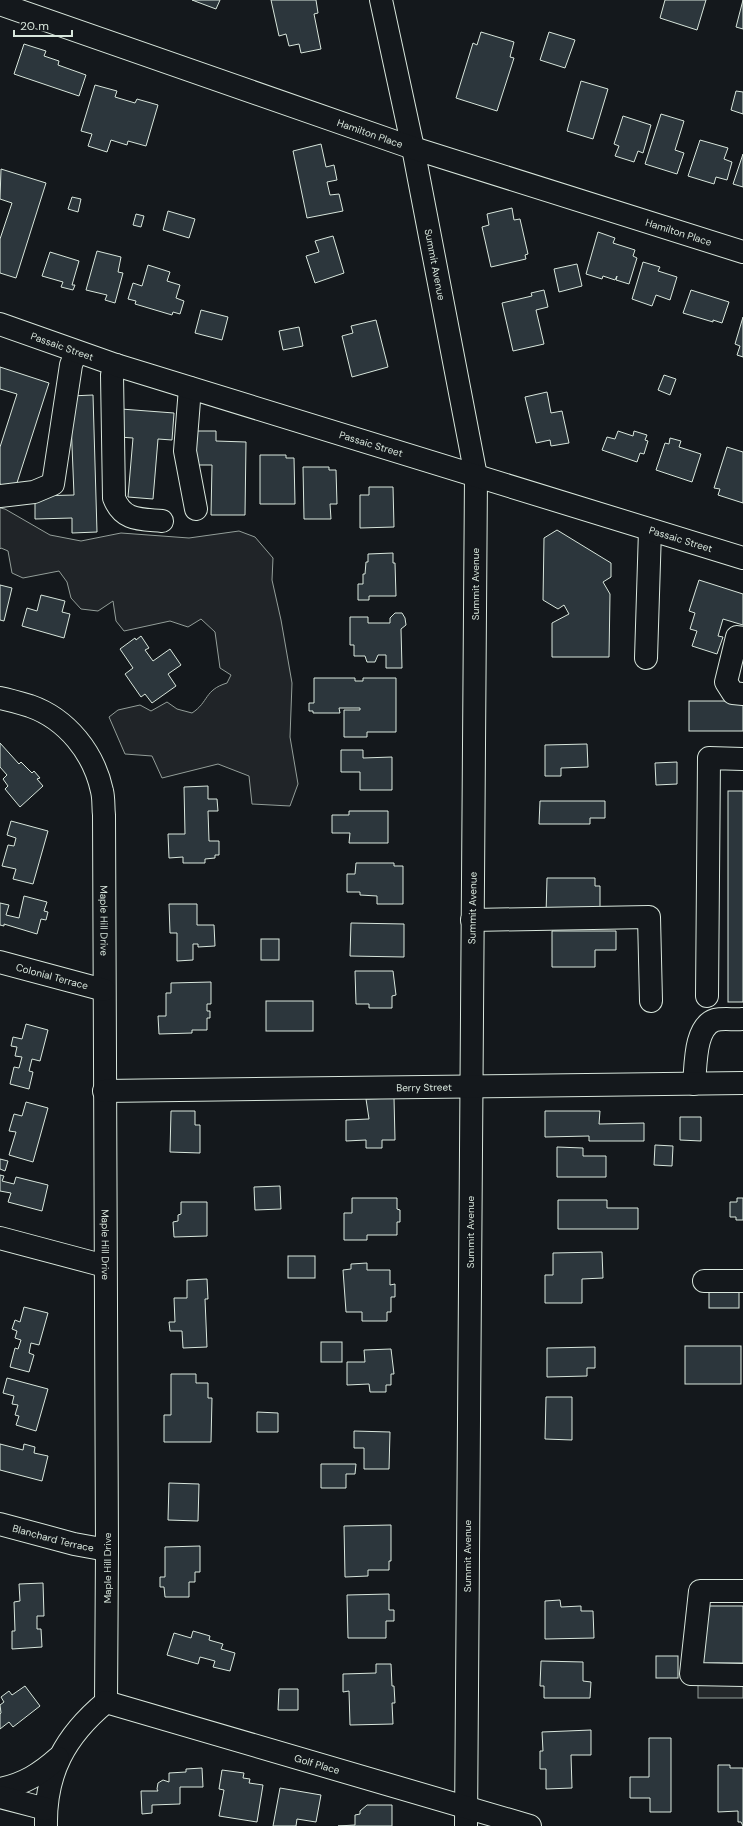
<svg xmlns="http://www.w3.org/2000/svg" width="743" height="1826" font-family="'DM Sans',sans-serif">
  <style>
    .green { fill: #202428; stroke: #939e99 }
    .parking { fill: #24282b; stroke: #939e99 }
    .building { fill: #2c363c; stroke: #d8e6dc }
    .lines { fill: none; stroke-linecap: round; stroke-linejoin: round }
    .minor-casing { stroke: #d8e6dc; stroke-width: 24 }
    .major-casing { stroke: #d8e6dc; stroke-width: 24 }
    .minor { stroke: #14181c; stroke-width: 22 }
    .major { stroke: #14181c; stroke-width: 22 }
    .labels { text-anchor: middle; stroke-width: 3; stroke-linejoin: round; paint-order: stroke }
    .street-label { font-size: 10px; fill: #d8e6dc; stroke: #14181c }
  </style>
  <rect width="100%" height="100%" fill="#14181c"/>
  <!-- green -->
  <path class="green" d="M0,508L5,509L50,535L81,541L121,533L189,538L239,531L255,537L273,558L272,580L281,620L292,683L290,737L298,784L290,806L252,804L249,776L218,764L162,778L152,756L125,754L109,717L118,710L140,705L151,711L167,702L177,709L192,713C209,702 204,690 227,683L231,675L220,668L215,632L201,619L188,627L170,621L124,631L116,621L113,601L98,611L81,609L71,598L67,582L59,571L23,578L12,573L8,551L1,548L0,549Z"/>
  <!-- parking -->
  <rect class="parking" x="698" y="1682" width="45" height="16"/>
  <!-- building -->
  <g class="building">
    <path d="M192,0H220L216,9Z"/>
    <path d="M271,0H316L318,13L314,14L321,49L301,53L299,44L289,46L286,34L279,36Z"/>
    <path d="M665,0H706L697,30L660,18Z"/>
    <path d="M743,0V29L736,27Z"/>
    <path d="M481,32L514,42L510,57L514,58L497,111L456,98L473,43L477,45Z"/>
    <path d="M549,32L575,40L565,68L540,60Z"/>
    <path d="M24,44L46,51L44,56L59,61L58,65L86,75L79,96L14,74Z"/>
    <path d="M581,81L608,89L593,139L567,131Z"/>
    <path d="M95,85L117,91L115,97L135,103L137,99L158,105L146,146L128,141L127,145L111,140L107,152L88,146L92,134L81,131Z"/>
    <path d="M736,91L743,92V114L731,110Z"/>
    <path d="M661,114L684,121L675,150L684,153L677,174L645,164Z"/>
    <path d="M623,116L651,125L643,153L638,151L634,162L615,156L619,146L614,144Z"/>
    <path d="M700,140L728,148L724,159L732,162L727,180L716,177L714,184L688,176Z"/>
    <path d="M321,144L326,167L334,165L337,180L327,182L330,195L339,194L343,211L307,218L293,151Z"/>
    <path d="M743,154V187L733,184Z"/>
    <path d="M1,169L46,183L16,278L0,273V239L12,203L0,199Z"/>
    <path d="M72,197L81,199L78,212L68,209Z"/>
    <path d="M512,208L514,220L520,219L528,254L525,255L526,259L491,267L482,227L489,225L487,214Z"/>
    <path d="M168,211L195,219L189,238L163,230Z"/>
    <path d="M136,214L144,216L141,227L133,225Z"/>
    <path d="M598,232L615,238L613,243L635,250L633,256L637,258L629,284L616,280L617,276L615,280L603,276L602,279L586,274Z"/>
    <path d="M333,236L344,273L315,283L306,256L319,252L315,241Z"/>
    <path d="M97,251L121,257L118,272L123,273L115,303L105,300L107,295L86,290Z"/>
    <path d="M50,252L79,261L72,285H75L73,290L61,287L63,282L42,276Z"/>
    <path d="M643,262L660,267L658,271L677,277L670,300L656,295L652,306L632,299Z"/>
    <path d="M577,264L582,286L559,292L554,269Z"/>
    <path d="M148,265L170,272L167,281L180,285L176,298L184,301L180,314L173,312L172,315L135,304L136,301L128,299L133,283L142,286Z"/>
    <path d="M544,290L548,307L536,310L544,344L513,351L502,303L532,296L531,293Z"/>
    <path d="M691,290L729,302L722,323L713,320V322L683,313Z"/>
    <path d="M201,310L228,317L222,340L195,333Z"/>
    <path d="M743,317V357L737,355L740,346L735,344Z"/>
    <path d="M376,320L388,367L352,377L342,336L353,333L351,326Z"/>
    <path d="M299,327L303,346L283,350L279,331Z"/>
    <path d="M0,367L49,383L15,489L0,484V447L17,394L0,389Z"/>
    <path d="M664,375L676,379L670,395L658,390Z"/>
    <path d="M547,392L551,413L562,411L569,443L551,446L550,440L536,443L525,397Z"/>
    <path d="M93,395L97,532L72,533V518L35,519V496L74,495L70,396Z"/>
    <path d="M121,409L174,413L172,440L158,439L153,499L128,497L133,438L119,437Z"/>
    <path d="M191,431H216V441L246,442L245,515H211L212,465H191Z"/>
    <path d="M618,431L633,436L634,431L647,435L645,440L648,441L644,454L640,453L637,462L602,450L607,437L615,439Z"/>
    <path d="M670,438L681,441L679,447L701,454L692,482L656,470L665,443L669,444Z"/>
    <path d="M727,447L743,452V503L718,495L720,489L714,488Z"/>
    <path d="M260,455H286V458H294L295,504H260Z"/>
    <path d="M303,467H329V470H336L337,504H330L331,519H304Z"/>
    <path d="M369,487H393L394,527L360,528V495H369Z"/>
    <path d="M557,530L611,563V577L603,582L610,594L609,657H552V623L569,614L564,605L558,609L543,600L544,538Z"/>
    <path d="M393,553V563H395L396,596H369V600H358V584H363V574H365L366,562H368V554Z"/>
    <path d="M699,580L743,594V625L723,619L718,636L723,637L717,654L692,646L697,631L690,629L695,613L689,611Z"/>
    <path d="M0,585L12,588L4,621L0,620Z"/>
    <path d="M41,595L65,601L62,612L70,614L64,638L22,626L27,608L37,611Z"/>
    <path d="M395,613H402L405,618L406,625L401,629L402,668H386V655H378L375,662H367L365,656H354V645H350V617H368V623H390V618Z"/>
    <path d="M141,636L149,648L145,650L153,661L170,649L181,665L168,674L176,686L152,703L145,694L141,697L125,674L133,668L120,649L135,638L136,640Z"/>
    <path d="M314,678H355V681H363V678H396V732H367V737H344V710H360V708H339L340,713H313V711H309V703H314Z"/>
    <rect x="689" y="701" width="54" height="30"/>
    <path d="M0,743L19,764L21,762L32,773L34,771L40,778L37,779L43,786L20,807L5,789L8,786L3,779L7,775L0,767Z"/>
    <path d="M587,744L588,767L561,768V776H545V745Z"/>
    <path d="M341,750H363V758L392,757V790H360V772H341Z"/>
    <path d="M677,762V784L656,785L655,763Z"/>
    <path d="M208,786V799H217L218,811H208L209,841H219V855H215V858L205,859V863H183V857L169,858L168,834H185L184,787Z"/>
    <rect x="728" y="791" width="15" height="211"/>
    <path d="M540,801H605V818H590V824H539Z"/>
    <path d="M349,811H388V843H349L350,833H332V815H349Z"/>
    <path d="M11,821L48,831L33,884L13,879L16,869L2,866L8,845L14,846L16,838L7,835Z"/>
    <path d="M356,863H394V866H403V904H377V896L360,895V892H347V874H355Z"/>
    <path d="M547,878H595V886H600V908L546,915Z"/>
    <path d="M24,896L47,902L44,911L48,912L46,920L41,919L37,934L4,924V926L0,925V903L9,905L6,915L19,918Z"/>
    <path d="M169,904H197V925H214L215,946L198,947V944H193V960L177,961V933H170Z"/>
    <path d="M351,923L404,924V957L350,956Z"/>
    <path d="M552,931H616V950H595V967H552Z"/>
    <rect x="261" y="939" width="18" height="21"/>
    <path d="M355,971H393L396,995L392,996V1008H369V1004H356Z"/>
    <path d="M211,982V1004H207V1011H210V1018H207V1030H192V1033L159,1034L158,1016H166V993H171V983Z"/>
    <rect x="266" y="1001" width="47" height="30"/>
    <path d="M26,1024L48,1030L40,1061L32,1059L29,1071L33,1072L29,1089L10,1084L14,1067L19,1068L22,1057L15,1056L17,1047L11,1046L13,1037L22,1039Z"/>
    <path d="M394,1098L395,1140H382V1148H366V1140L346,1141V1120L369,1119L366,1099Z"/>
    <path d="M26,1102L48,1108L33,1162L9,1155L16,1132L9,1131L14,1114L22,1116Z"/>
    <path d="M171,1111H195V1125H200V1153L170,1152Z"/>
    <path d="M545,1111H600L599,1124L644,1123V1141H589V1136L545,1137Z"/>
    <path d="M680,1117H701V1141L680,1140Z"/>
    <path d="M655,1145L673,1146L672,1166L654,1165Z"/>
    <path d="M557,1147L583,1148V1156H606V1177H557Z"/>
    <path d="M0,1159L8,1161L5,1171L0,1169Z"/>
    <path d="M0,1175L4,1176L2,1181L14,1184L16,1177L48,1185L42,1211L8,1202L11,1193L0,1191Z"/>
    <path d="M280,1186L281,1209L255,1210L254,1187Z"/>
    <path d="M352,1198H397V1209L400,1210V1222H397V1235H367V1240H344V1213H352Z"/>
    <path d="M737,1198H743V1220H736V1217H730V1202H737Z"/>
    <path d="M558,1200H607V1208H638V1229H558Z"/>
    <path d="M181,1202H207V1236L174,1237L173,1222L178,1221V1215L181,1214Z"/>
    <path d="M602,1252L603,1278L582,1279V1303H545V1275H553V1253Z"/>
    <rect x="288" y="1256" width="27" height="22"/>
    <path d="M367,1263V1270H390V1285L395,1284V1297H391V1312H387V1321H362V1312H346L343,1270L351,1269V1264Z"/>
    <path d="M207,1279L208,1299H205L207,1347L183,1348L182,1331H170L169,1322H175L174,1298H187V1280Z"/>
    <rect x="709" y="1291" width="30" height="17"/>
    <path d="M24,1307L48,1313L39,1345L31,1343L29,1353L34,1355L29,1372L10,1367L15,1348L18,1349L21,1340L15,1338L17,1331L12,1329L15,1320L20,1322Z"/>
    <rect x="321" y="1342" width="21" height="20"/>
    <rect x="685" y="1346" width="56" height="38"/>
    <path d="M595,1347V1368H587V1376L547,1377V1348Z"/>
    <path d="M391,1349L394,1374H391V1385H386V1392H370L369,1384L347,1385V1362H365L364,1350Z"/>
    <path d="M171,1374H196V1383H208V1398H212L211,1442H164V1415H171Z"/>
    <path d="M7,1378L48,1389L36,1431L16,1425L19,1416L15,1415L18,1405L12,1404L14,1396L3,1393Z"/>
    <path d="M546,1397H572V1440L545,1439Z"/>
    <path d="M257,1412L278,1413V1432H257Z"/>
    <path d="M354,1431L390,1432L389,1469H364V1448H354Z"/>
    <path d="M0,1444L23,1450L24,1444L35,1447L34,1453L48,1456L42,1481L0,1470Z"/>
    <path d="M321,1464H356L355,1474H346V1488H321Z"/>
    <path d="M169,1483L199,1484L198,1521L168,1520Z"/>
    <path d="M391,1525V1561H389V1570H368V1576L345,1577L344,1526Z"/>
    <path d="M200,1546V1572H195V1582H189V1597H165L164,1587H160V1577H165V1547Z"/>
    <path d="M43,1583L44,1616H37V1629H41L42,1647L12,1649V1631H15L14,1602L20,1601L19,1584Z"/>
    <path d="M389,1594V1610H394V1621H386V1638H348L347,1595Z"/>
    <path d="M560,1600L561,1607L581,1606V1611H593L594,1638L545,1639V1601Z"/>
    <rect x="702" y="1606" width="41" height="57"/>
    <path d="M193,1631L210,1636L209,1640L223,1644L221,1649L235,1653L230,1671L213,1667L215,1661L200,1657L198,1664L167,1655L174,1633L191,1638Z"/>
    <rect x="656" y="1656" width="22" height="22"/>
    <path d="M541,1661L583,1662V1681L591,1682L590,1698H544V1686H540Z"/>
    <path d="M376,1664H391L392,1686H394L395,1703H392L393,1724L350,1725L349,1691L343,1692V1674L376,1673Z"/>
    <path d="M25,1686L40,1706L13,1727L9,1722L0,1729V1714L1,1713L0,1705L4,1702L1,1697L9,1691L12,1695Z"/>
    <path d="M279,1689H298V1710H278Z"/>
    <path d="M591,1730V1755H571L572,1788L546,1789V1769H540V1751H543L542,1732Z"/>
    <path d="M649,1738H671V1812H650V1798H630V1777H649Z"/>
    <path d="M718,1765H730V1768H743V1826L741,1822H738V1811L718,1812Z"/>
    <path d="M202,1768L203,1787H180V1804L152,1805V1813L142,1814L141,1791H158L157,1789L158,1783L163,1780L169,1782V1773L186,1772V1769Z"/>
    <path d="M222,1770L244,1773L243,1778L250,1779L249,1783L263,1785L257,1822L219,1816L224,1790L219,1789Z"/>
    <path d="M280,1788L321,1795L316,1822L297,1819L296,1826H273Z"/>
    <path d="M367,1805H392V1826H338L355,1825V1815L360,1814V1811Z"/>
  </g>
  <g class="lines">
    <!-- minor casing -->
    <g class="minor-casing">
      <g id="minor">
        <path id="s1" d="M381,0L413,148L476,476L466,1826"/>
        <path id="s2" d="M0,4L413,148L743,252"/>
        <path d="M116,365L112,375L114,498C123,521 140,519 162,521"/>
        <path d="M190,388L185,451L196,509"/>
        <path d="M0,496L34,492L53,484L71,365L76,352"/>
        <path d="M743,638L737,637L726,682L733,693L743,694"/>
        <path d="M646,658L650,530"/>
        <path id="s3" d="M0,698C10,700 20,703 30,706C67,719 94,753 102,791C104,799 103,807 104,815L107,1550L106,1702C65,1736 45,1773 46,1826"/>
        <path d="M472,920L649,917L651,1001"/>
        <path id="s4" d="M0,962L104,990"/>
        <path d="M707,996L709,758L743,759"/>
        <path d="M694,1084C696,1066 694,1027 715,1020C723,1018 735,1020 743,1019"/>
        <path id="s5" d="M104,1091L743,1083"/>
        <path d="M0,1238L105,1266"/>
        <path d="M704,1281H743"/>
        <path id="s6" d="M0,1524L74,1544L107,1550"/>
        <path d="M743,1591H700L691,1674L743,1675"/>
        <path id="s7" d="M106,1702L530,1826"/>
        <path d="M0,1789C24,1784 40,1774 58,1758"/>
        <path d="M0,1797L46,1809"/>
      </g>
    </g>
    <!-- major casing -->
    <g class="major-casing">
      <g id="major">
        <path id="s8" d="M0,324L116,365L743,558"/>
      </g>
    </g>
    <!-- minor -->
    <use href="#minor" class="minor"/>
    <!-- major -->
    <use href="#major" class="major"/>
  </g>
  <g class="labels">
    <!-- street labels -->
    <g class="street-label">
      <text dy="4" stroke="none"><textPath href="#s2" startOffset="392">Hamilton Place</textPath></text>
      <text dy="4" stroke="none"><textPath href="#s2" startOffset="716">Hamilton Place</textPath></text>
      <text dy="4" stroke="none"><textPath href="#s1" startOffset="270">Summit Avenue</textPath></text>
      <text dy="4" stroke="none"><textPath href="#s8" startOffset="66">Passaic Street</textPath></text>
      <text dy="4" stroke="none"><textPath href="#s8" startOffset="390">Passaic Street</textPath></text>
      <text dy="4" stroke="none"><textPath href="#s8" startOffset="714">Passaic Street</textPath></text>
      <text transform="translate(475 584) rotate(-90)" y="4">Summit Avenue</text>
      <text transform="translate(472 908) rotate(-89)" y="4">Summit Avenue</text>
      <text dy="4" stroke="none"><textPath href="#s3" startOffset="277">Maple Hill Drive</textPath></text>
      <text dy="4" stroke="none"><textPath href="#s4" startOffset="54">Colonial Terrace</textPath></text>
      <text dy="4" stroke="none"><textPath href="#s5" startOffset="320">Berry Street</textPath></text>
      <text transform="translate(470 1232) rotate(-90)" y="4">Summit Avenue</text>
      <text dy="4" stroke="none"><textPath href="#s3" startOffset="601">Maple Hill Drive</textPath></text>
      <text dy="4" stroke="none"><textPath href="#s6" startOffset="55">Blanchard Terrace</textPath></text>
      <text transform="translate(467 1556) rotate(-90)" y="4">Summit Avenue</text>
      <text transform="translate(107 1568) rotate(-90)" y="4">Maple Hill Drive</text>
      <text dy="4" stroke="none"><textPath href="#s7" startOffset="220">Golf Place</textPath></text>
    </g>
  </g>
  <!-- scale -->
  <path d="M14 30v6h58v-6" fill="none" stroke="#d8e6dc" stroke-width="2"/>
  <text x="20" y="30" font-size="12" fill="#d8e6dc" stroke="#14181c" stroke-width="3" paint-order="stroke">20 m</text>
</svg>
